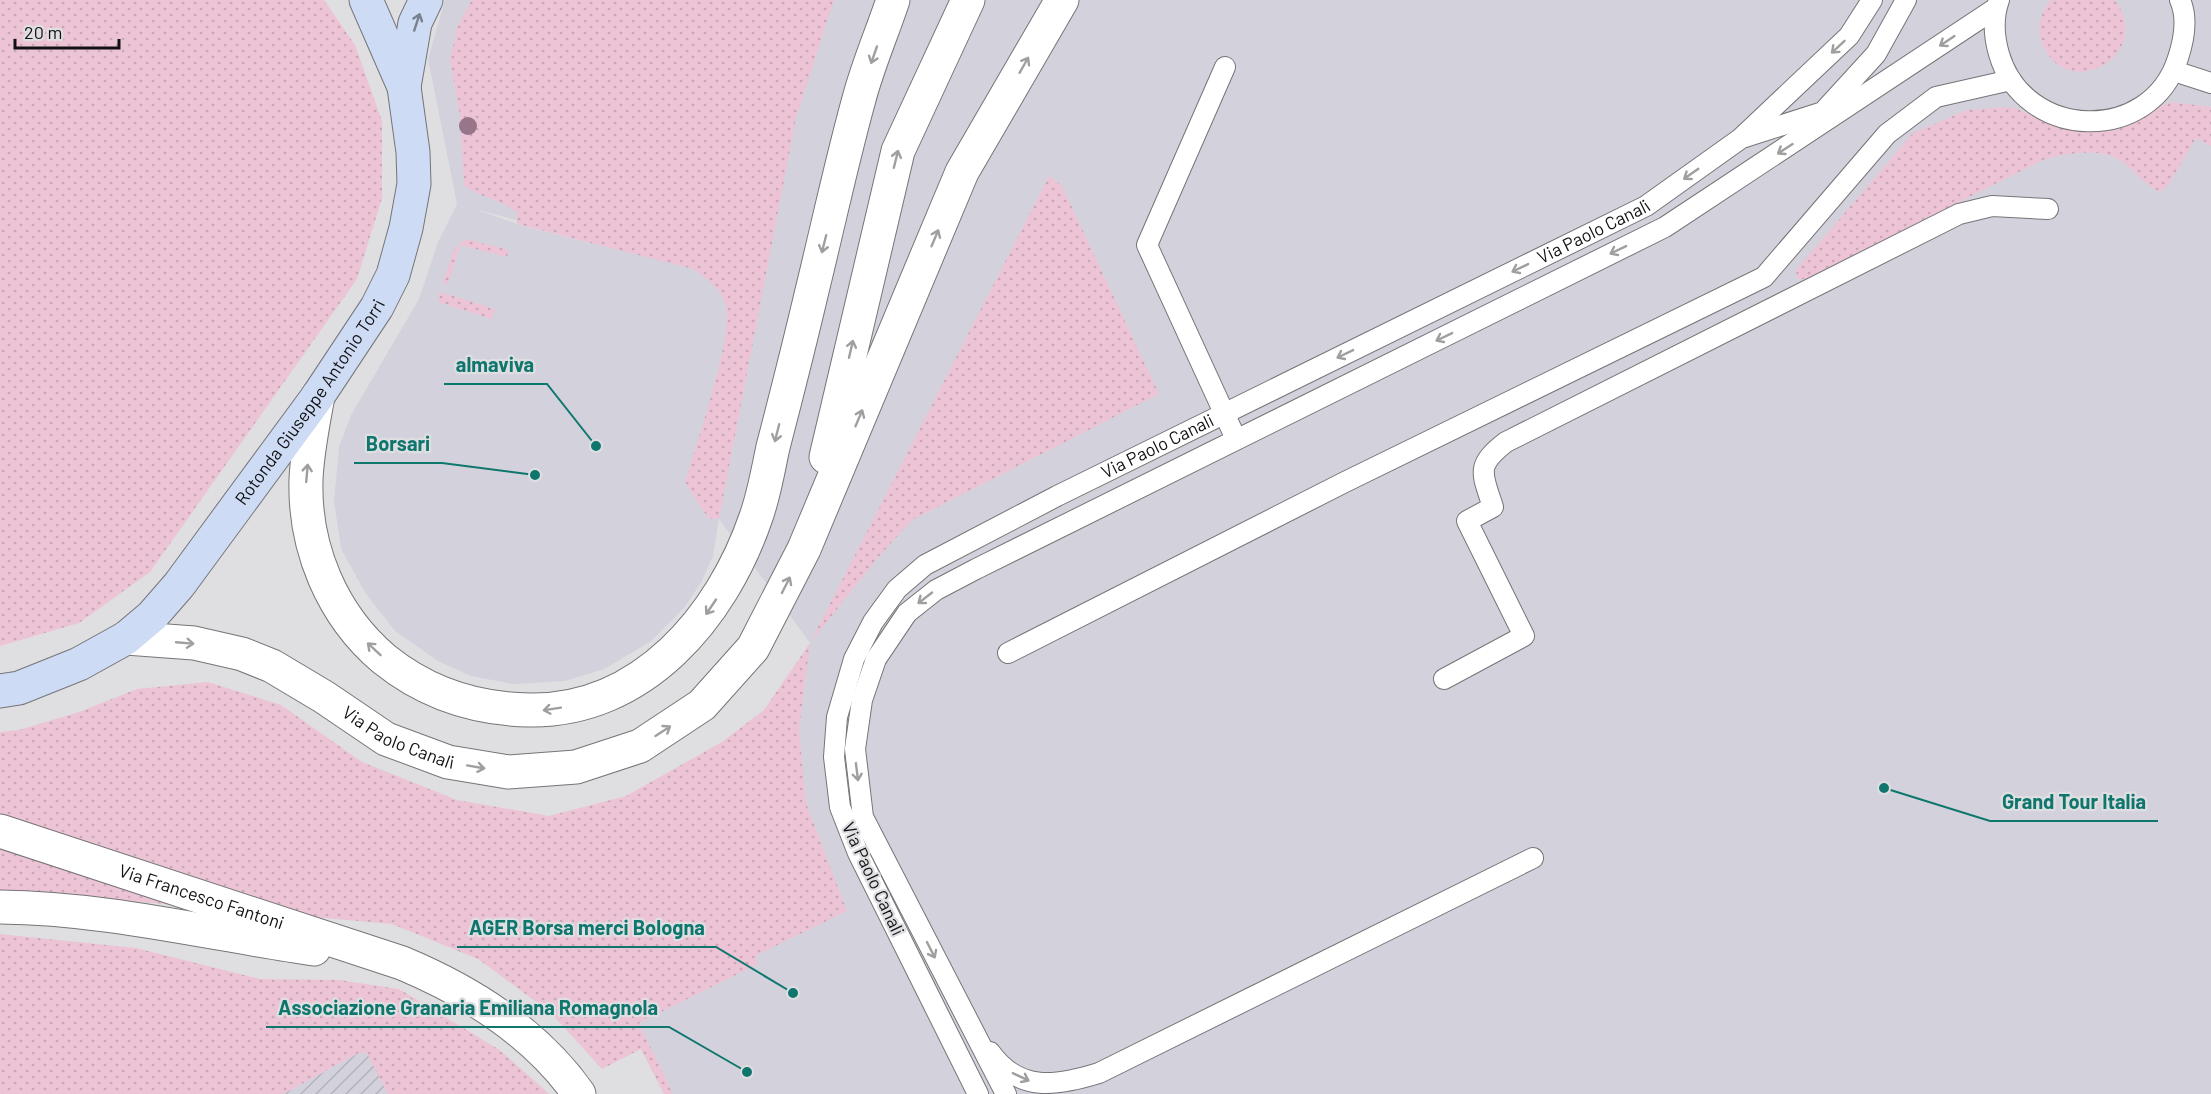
<svg xmlns="http://www.w3.org/2000/svg" width="2211" height="1094" font-family="Barlow,sans-serif">
  <style>
    .built { fill: #d3d2dc; fill-rule: evenodd }
    .industrial { fill: url(#industrial-furrows) }
    .grass { fill: url(#grass-dots) }
    .lines { fill: none; stroke-linecap: round; stroke-linejoin: round }
    .service-casing { stroke: #757578; stroke-width: 22 }
    .minor-casing { stroke: #757578; stroke-width: 35 }
    .secondary-casing { stroke: #757578; stroke-width: 35 }
    .service { stroke: #fff; stroke-width: 20 }
    .minor { stroke: #fff; stroke-width: 33 }
    .secondary { stroke: #cedbf5; stroke-width: 33 }
    .tree { fill: #987589 }
    .oneway { stroke: #79808f }
    .oneway2 { stroke: #a09fa0 }
    .labels { text-anchor: middle; stroke-width: 4.5; stroke-linejoin: round; paint-order: stroke }
    .street-label { font-size: 18px; fill: #111012; stroke: #dfdfe2 }
    .leader { fill: none; stroke: #0f766e; stroke-width: 2 }
    .callout-dot { fill: #0f766e; stroke: #dfdfe2; stroke-width: 2 }
    .callout-label { font-size: 20px; text-anchor: middle; font-weight: bold; fill: #0f766e; stroke: #dfdfe2; stroke-width: 4.5; stroke-linejoin: round; paint-order: stroke }
  </style>
  <defs>
    <pattern id="industrial-furrows" width="10" height="10" patternUnits="userSpaceOnUse" patternTransform="scale(1.5)"><rect width="10" height="10" fill="#d3d2dc"/><path d="M-1 1l2-2M0 10L10 0M9 11l2-2" fill="none" stroke="#b4b3bc"/></pattern>
    <pattern id="grass-dots" width="8" height="8" patternUnits="userSpaceOnUse" patternTransform="scale(1.5)"><rect width="8" height="8" fill="#ecc4d5"/><path d="M2 2h.1M6 6h.1" fill="none" stroke="#c9a7b6" stroke-width="1.8" stroke-linecap="round"/></pattern>
  </defs>
  <rect width="100%" height="100%" fill="#dfdfe2"/>
  <!-- built -->
  <path class="built" d="M445,0H2211V1094H664L611,990L810,643L719,519L713,556L702,581L684,608L650,642L604,669L565,681L513,684L471,676L438,661L395,631L366,594L341,549L334,501L339,447L351,415L419,299L438,242L457,204L428,59ZM475,209L648,256V257L523,226Z"/>
  <!-- industrial -->
  <path class="industrial" d="M498,1049L549,1094H283L357,1054L366,1052Z"/>
  <!-- grass -->
  <g class="grass">
    <path d="M0,0H324L355,45L382,121V198L357,279L150,572L79,623L0,646Z"/>
    <path d="M472,0H834L796,118L719,519L708,518L685,482C696,444 733,340 726,306C723,290 706,278 693,269L517,224V212C500,199 480,198 464,185L460,116L450,60L458,25Z"/>
    <path d="M2050,0H2115C2156,57 2065,104 2042,43C2036,28 2041,13 2050,0Z"/>
    <path d="M2171,102L2211,107V146L2196,138L2169,184L2160,192C2145,185 2137,173 2124,163C2103,146 2065,153 2043,160L1805,279H1797L1796,270L1913,133L1967,110L2010,107L2073,128L2103,131L2143,111Z"/>
    <path d="M1049,176L1062,186L1159,394L912,520L880,555L810,643L799,729L806,803L847,911L755,956L758,964L639,1023L673,1094H664L641,1049L602,1069L550,1012L478,959L392,924L142,902L0,893V732L19,730L79,712L137,689L208,682L281,705L362,762L457,800L549,816L626,796L722,742L764,710L810,643Z"/>
    <path d="M466,239L509,250L507,257L460,245L448,284L443,283L454,249Z"/>
    <path d="M440,292L495,309L492,319L438,302Z"/>
    <path d="M0,934L136,948L260,979L339,980L399,989L498,1049L549,1094H388L366,1052L357,1054L283,1094H0Z"/>
  </g>
  <g class="lines">
    <!-- service casing -->
    <g class="service-casing">
      <g id="service">
        <path d="M1999,0C1993,17 1994,37 1999,54C2024,141 2151,145 2178,58C2184,40 2188,18 2180,0"/>
        <path d="M1225,67L1147,245L1236,439"/>
        <path d="M2174,71L2211,83"/>
        <path d="M1745,137L1823,112L1876,54L1906,0"/>
        <path d="M1008,653L1345,482L1764,277L1887,134L1936,97L2011,80"/>
        <path d="M1444,679L1524,636L1467,521L1493,507C1482,473 1475,466 1506,442L1959,214L1992,206L2048,209"/>
        <path d="M990,1052C1019,1093 1057,1086 1099,1073L1533,858"/>
        <path id="s1" d="M978,1094L858,853L840,807L834,757L837,717L854,659L873,622L897,589L925,565L1057,496L1646,206L1740,139L1849,36L1872,0"/>
        <path d="M1006,1094L863,817L855,749L862,700L876,659L907,613L936,590L976,569L1665,227L1996,8"/>
      </g>
    </g>
    <!-- minor casing -->
    <g class="minor-casing">
      <g id="minor">
        <path d="M318,396C313,424 307,452 306,480C304,548 332,615 384,659C426,693 475,709 529,710C642,712 722,617 756,517C764,495 768,470 773,447C786,397 799,346 811,295C827,230 841,164 859,99C868,65 882,33 893,0"/>
        <path d="M826,457L898,151L968,0"/>
        <path id="s2" d="M126,638L194,643L242,654L272,666L324,697L386,739L448,762L508,772L576,767L640,746L702,705L753,648L804,549L962,172L1062,0"/>
        <path id="s3" d="M0,831L402,963C469,991 536,1033 579,1094"/>
        <path d="M0,907C106,908 210,934 314,949"/>
      </g>
    </g>
    <!-- secondary casing -->
    <g class="secondary-casing">
      <g id="secondary">
        <path d="M404,87L415,23L426,0"/>
        <path id="s4" d="M0,691L19,688L79,664L126,638L152,616L179,585L318,396L377,307L393,275L406,228L414,184L413,152L404,87L366,0"/>
      </g>
    </g>
    <!-- service -->
    <use href="#service" class="service"/>
    <!-- minor -->
    <use href="#minor" class="minor"/>
    <!-- secondary -->
    <use href="#secondary" class="secondary"/>
  </g>
  <!-- trees -->
  <circle class="tree" cx="468" cy="126" r="9"/>
  <!-- one-way arrows -->
  <defs><path id="oneway-shaft" d="M-6 0H5M1.5-3L5.5 0L1.5 3" fill="none" stroke-width="1.6" stroke-linecap="round" stroke-linejoin="round" transform="scale(1.5)"/></defs>
  <use class="oneway" href="#oneway-shaft" transform="translate(417 22) rotate(-72)"/>
  <g class="oneway2">
    <use href="#oneway-shaft" transform="translate(1947 41) rotate(146)"/>
    <use href="#oneway-shaft" transform="translate(1838 47) rotate(137)"/>
    <use href="#oneway-shaft" transform="translate(874 55) rotate(109)"/>
    <use href="#oneway-shaft" transform="translate(1024 65) rotate(-60)"/>
    <use href="#oneway-shaft" transform="translate(1785 149) rotate(147)"/>
    <use href="#oneway-shaft" transform="translate(896 159) rotate(-76)"/>
    <use href="#oneway-shaft" transform="translate(1691 174) rotate(145)"/>
    <use href="#oneway-shaft" transform="translate(935 238) rotate(-67)"/>
    <use href="#oneway-shaft" transform="translate(824 244) rotate(104)"/>
    <use href="#oneway-shaft" transform="translate(1618 250) rotate(154)"/>
    <use href="#oneway-shaft" transform="translate(1520 268) rotate(154)"/>
    <use href="#oneway-shaft" transform="translate(1444 337) rotate(154)"/>
    <use href="#oneway-shaft" transform="translate(851 349) rotate(-77)"/>
    <use href="#oneway-shaft" transform="translate(1345 354) rotate(154)"/>
    <use href="#oneway-shaft" transform="translate(859 418) rotate(-67)"/>
    <use href="#oneway-shaft" transform="translate(777 433) rotate(104)"/>
    <use href="#oneway-shaft" transform="translate(307 473) rotate(-85)"/>
    <use href="#oneway-shaft" transform="translate(786 585) rotate(-63)"/>
    <use href="#oneway-shaft" transform="translate(925 598) rotate(142)"/>
    <use href="#oneway-shaft" transform="translate(711 607) rotate(124)"/>
    <use href="#oneway-shaft" transform="translate(185 643) rotate(5)"/>
    <use href="#oneway-shaft" transform="translate(374 649) rotate(-137)"/>
    <use href="#oneway-shaft" transform="translate(552 709) rotate(171)"/>
    <use href="#oneway-shaft" transform="translate(663 731) rotate(-33)"/>
    <use href="#oneway-shaft" transform="translate(476 767) rotate(10)"/>
    <use href="#oneway-shaft" transform="translate(857 772) rotate(83)"/>
    <use href="#oneway-shaft" transform="translate(931 950) rotate(63)"/>
    <use href="#oneway-shaft" transform="translate(1021 1077) rotate(25)"/>
  </g>
  <g class="labels">
    <!-- street labels -->
    <g class="street-label">
      <text dy="6" stroke="none"><textPath href="#s1" startOffset="1336">Via Paolo Canali</textPath></text>
      <text dy="6" stroke="none"><textPath href="#s4" startOffset="438">Rotonda Giuseppe Antonio Torri</textPath></text>
      <text dy="6" stroke="none"><textPath href="#s1" startOffset="850">Via Paolo Canali</textPath></text>
      <text dy="6" stroke="none"><textPath href="#s2" startOffset="296">Via Paolo Canali</textPath></text>
      <text transform="translate(873 879) rotate(65)" y="6">Via Paolo Canali</text>
      <text dy="6" stroke="none"><textPath href="#s3" startOffset="212">Via Francesco Fantoni</textPath></text>
    </g>
  </g>
  <!-- callouts -->
  <path class="leader" d="M596 446L547 384H444M535 475L442 463H354M1884 788L1990 821H2158M793 993L716 947H457M747 1072L669 1027H266"/>
  <g class="callout-dot">
    <circle cx="596" cy="446" r="6"/>
    <circle cx="535" cy="475" r="6"/>
    <circle cx="1884" cy="788" r="6"/>
    <circle cx="793" cy="993" r="6"/>
    <circle cx="747" cy="1072" r="6"/>
  </g>
  <g class="callout-label">
    <text x="495" y="372">almaviva</text>
    <text x="398" y="451">Borsari</text>
    <text x="2074" y="809">Grand Tour Italia</text>
    <text x="587" y="935">AGER Borsa merci Bologna</text>
    <text x="468" y="1015">Associazione Granaria Emiliana Romagnola</text>
  </g>
  <!-- scale -->
  <path d="M15 39v9h104v-9" fill="none" stroke="#111012" stroke-width="3"/>
  <text x="24" y="39" font-size="18" fill="#111012" stroke="#dfdfe2" stroke-width="4.5" paint-order="stroke">20 m</text>
</svg>
